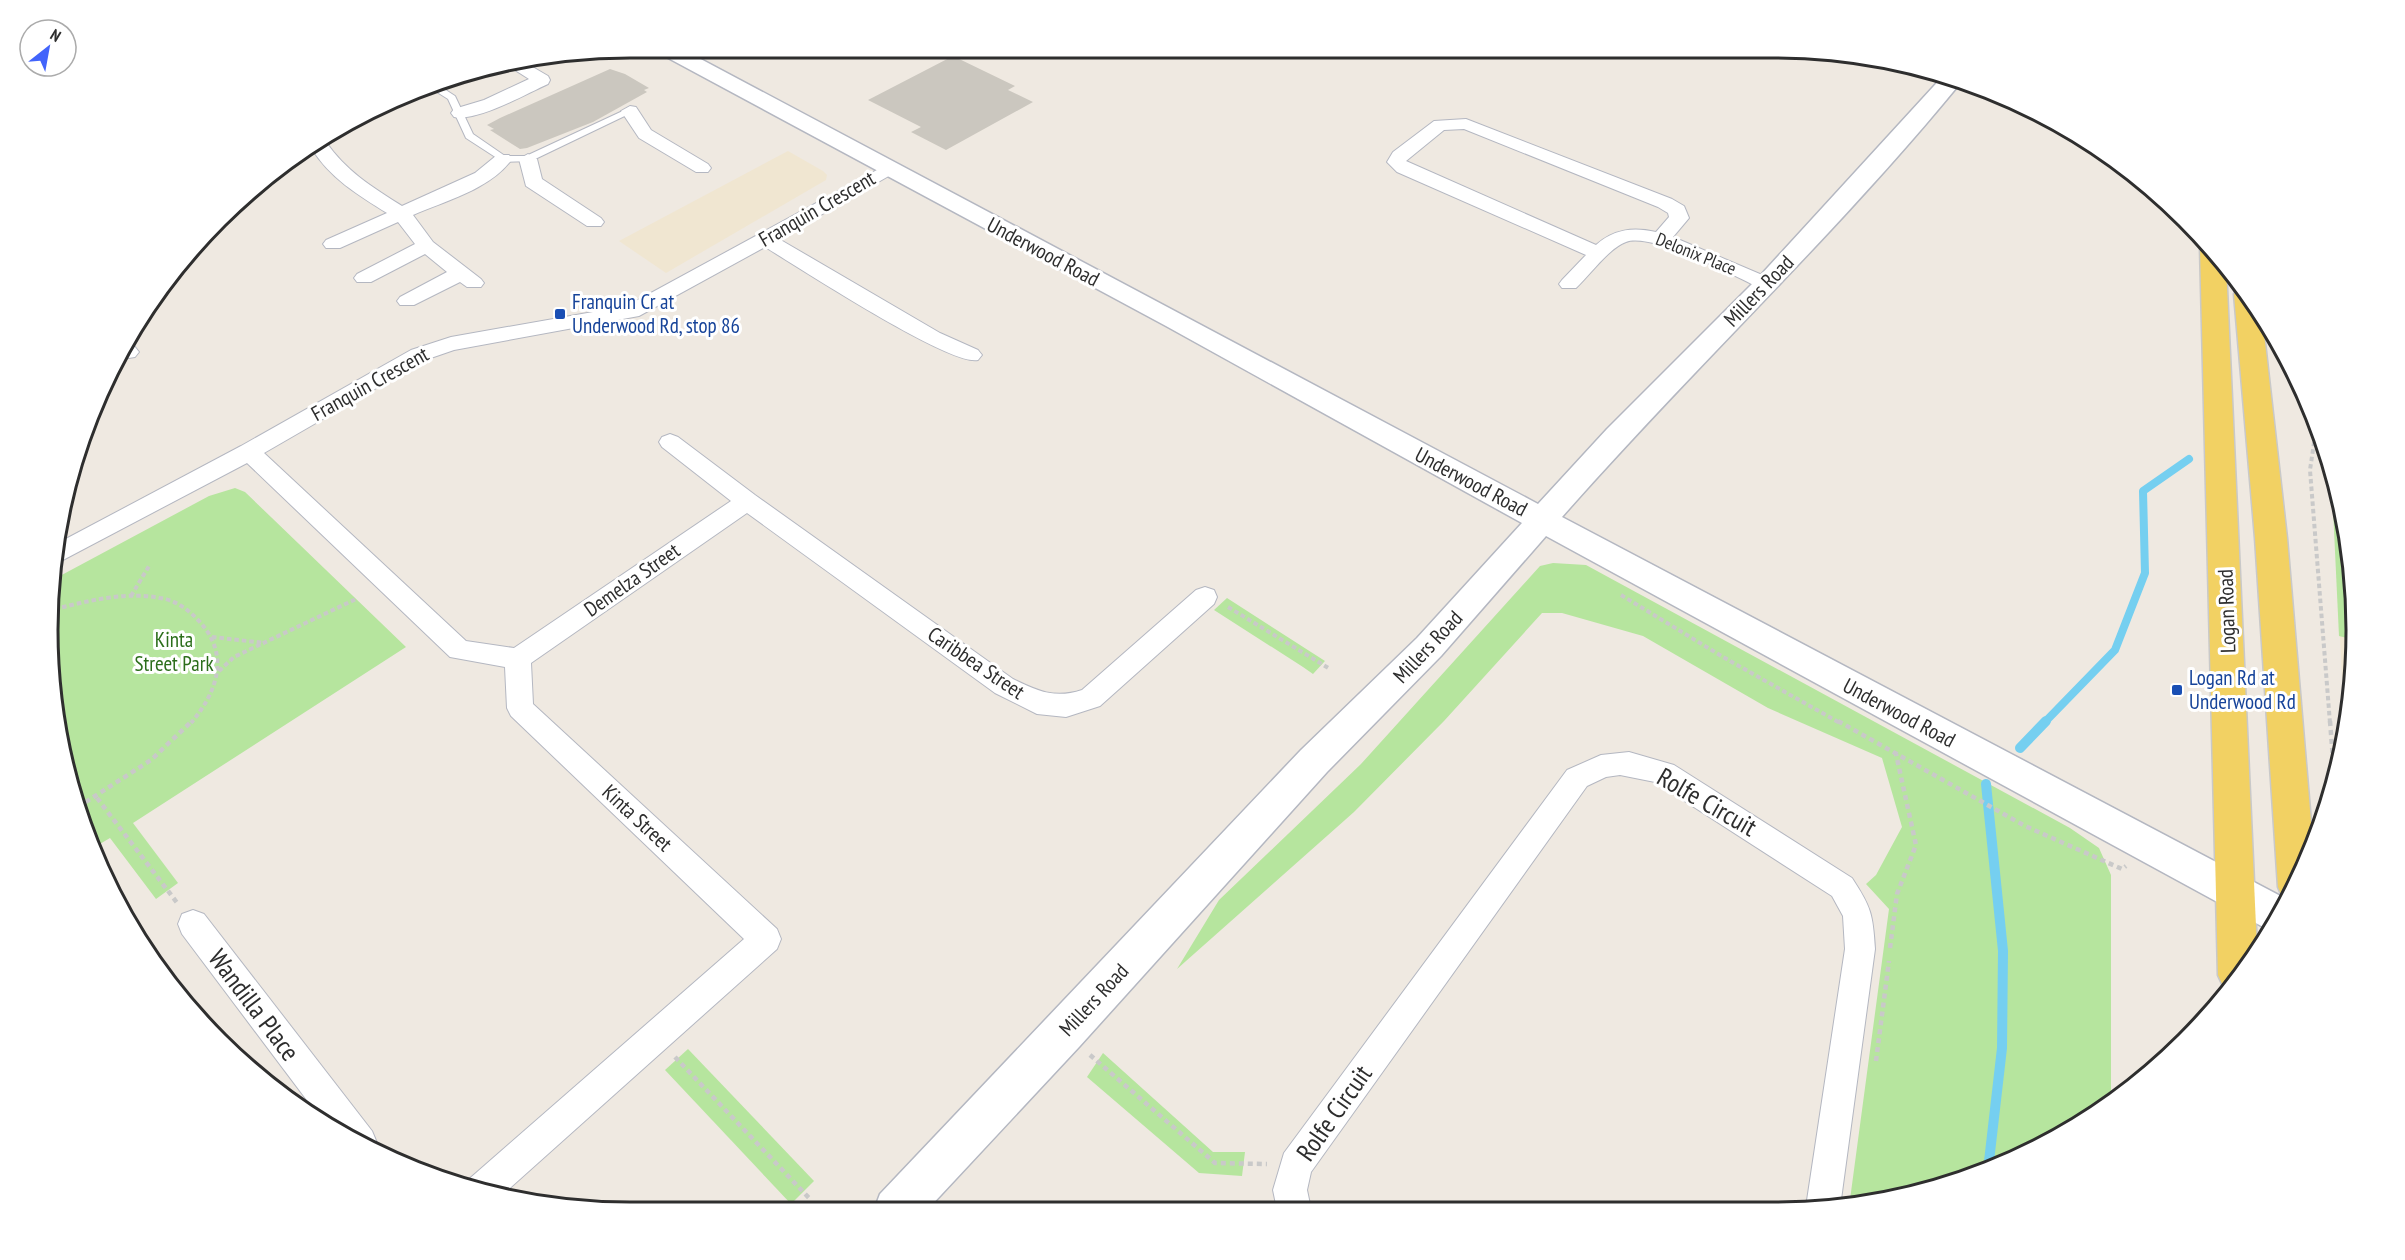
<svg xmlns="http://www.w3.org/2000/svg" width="2405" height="1260" font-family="'PT Sans Narrow',sans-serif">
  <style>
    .education { fill: #f0e6d1 }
    .green { fill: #b6e59e }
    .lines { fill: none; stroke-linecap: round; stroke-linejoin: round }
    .stream-far1 { stroke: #75cff0; stroke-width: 8 }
    .stream { stroke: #75cff0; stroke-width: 10 }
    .building { fill: #cbc7bf }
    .lane-casing { stroke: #b4b7c1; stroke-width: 2 }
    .street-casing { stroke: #b4b7c1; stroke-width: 2 }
    .secondary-casing { stroke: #b4b7c1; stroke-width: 3 }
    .primary-casing { stroke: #c9c9c9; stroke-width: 3 }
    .path-far1 { stroke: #c9c9c9; stroke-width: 4; stroke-dasharray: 4.5 3; stroke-linecap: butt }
    .path { stroke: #c9c9c9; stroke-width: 4.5; stroke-dasharray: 5 4; stroke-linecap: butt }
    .lane { fill: #fff; fill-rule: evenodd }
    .street { fill: #fff; fill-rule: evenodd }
    .secondary { fill: #fff; fill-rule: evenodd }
    .primary { fill: #f2d163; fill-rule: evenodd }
    .transit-dot { fill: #1a4fb4; stroke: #fff; stroke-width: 2 }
    .labels { text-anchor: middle; stroke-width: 6; stroke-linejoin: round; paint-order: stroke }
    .far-street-label { font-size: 18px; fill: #2e2e2e; stroke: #fff }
    .street-label { font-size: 21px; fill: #2e2e2e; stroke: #fff }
    .transit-label { font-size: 21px; fill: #164399; stroke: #fff; text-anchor: start }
    .park-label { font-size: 21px; fill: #2c6e1b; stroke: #fff }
    .near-street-label { font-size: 26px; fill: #2e2e2e; stroke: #fff }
    .rim { fill: none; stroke: #2e2e2e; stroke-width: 3 }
  </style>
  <rect width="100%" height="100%" fill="#efe9e1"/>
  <!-- education -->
  <g class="education">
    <path d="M788,151L823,171L827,175L826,180L666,273L619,241Z"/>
    <path d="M2331,466L2352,554L2356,668L2345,733Z"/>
  </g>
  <!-- green -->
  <g class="green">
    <path d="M2331,466L2352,554L2355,640L2339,636Z"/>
    <path d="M235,488L245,492L406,647L133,823L178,883L156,899L110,838L93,848L68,780L49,668L58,577L209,496Z"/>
    <path d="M1553,563L1586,565L2070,828L2099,848L2111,875V1102L1997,1168L1849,1207L1889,909L1866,884L1876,875L1902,827L1882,758L1768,708L1643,636L1562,613H1542L1444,721L1354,812L1177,969L1219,900L1361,764L1540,566Z"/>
    <path d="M1227,598L1325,661L1313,674L1303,667L1214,610Z"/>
    <path d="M688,1049L814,1181L791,1204L665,1070Z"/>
    <path d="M1103,1053L1213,1152H1245L1242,1176L1199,1173L1087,1077Z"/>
  </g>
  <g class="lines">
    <!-- stream-far1 -->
    <path class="stream-far1" d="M2044,723L2115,650L2145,573L2143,491L2189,459"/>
    <!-- stream -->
    <g class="stream">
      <path d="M2020,748L2046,721"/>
      <path d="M1986,784L2003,951L2002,1048L1988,1170"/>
    </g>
  </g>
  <!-- building -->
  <g class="building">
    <path d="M953,56L1015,86L1008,90L1033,102L946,150L911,132L921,127L868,100Z"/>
    <path d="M610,69L625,74L649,88L644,90L647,92L593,122L527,148L520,149L490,130L494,129L487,125L500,118Z"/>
  </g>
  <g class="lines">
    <!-- lane casing -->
    <g class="lane-casing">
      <path id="lane" d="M435,83L455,96L473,134L505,156H526L627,109L635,111L531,161L503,162L466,138L448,99L429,87Z"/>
    </g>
    <!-- street casing -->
    <g class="street-casing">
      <g id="street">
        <path d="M519,59L548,76L550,80L548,84C526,94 477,122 454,117L451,113L454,109L484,100L529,79L504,63Z"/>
        <path d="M630,106L636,107L651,130L708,164L711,168L708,172H696L639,138L621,111Z"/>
        <path d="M1466,119L1672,199L1684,206L1689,218L1673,237L1774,280L1777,284L1774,288H1760C1735,276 1651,232 1626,242C1609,248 1590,275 1576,288H1562L1559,284L1562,280L1586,255L1397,172L1387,162L1393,152L1434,121ZM1464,129L1658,207L1668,213L1669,217L1656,232C1633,227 1614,229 1596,245L1406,161L1444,130Z"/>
        <path d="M326,142C346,171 372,187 402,206L475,173L497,155H509L512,159C491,189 445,201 413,215L433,242L481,279L484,283L481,287H467L460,282L414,305H400L397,301L400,297L447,272L425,254L371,282H357L354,278L357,274L415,244L398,222L340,248H326L323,244L326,240L387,213C358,195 330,178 312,149Z"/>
        <path d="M528,154L537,159L542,179L601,218L604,222L601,226H587L526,186L519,159Z"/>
        <path d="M888,164L894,165L897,169L894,173L779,239L940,333L978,350L982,355L978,360C951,367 798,267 765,247L639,316L454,350L425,360L264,453L466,641L514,648L731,501L662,447L659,442L662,437L670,434L678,437L755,495L1013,679C1037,691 1055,699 1082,690L1196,590L1205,587L1214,590L1217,597L1214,604L1100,706L1066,717L1037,714L995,693L747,513L531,663L533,704L777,929L781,939L777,949L501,1196L465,1187L468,1180L744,939L511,716L507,708L505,667L450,657L247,463L61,561L62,541L241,446L411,350L451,337L627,306Z"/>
        <path d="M129,345L135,347L139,352L135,357L122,359Z"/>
        <path d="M1629,752L1674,765L1852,878C1871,907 1873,914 1875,949L1840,1207H1806L1845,949L1843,916L1832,896L1655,782L1620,775L1606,777L1587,786L1311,1172L1307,1190L1311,1209H1277L1273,1190L1284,1153L1567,770L1601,755Z"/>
        <path d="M193,910L204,914L372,1131L377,1143L373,1152L315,1111L182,934L178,924L182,914Z"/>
      </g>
    </g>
    <!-- secondary casing -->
    <g class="secondary-casing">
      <path id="secondary" d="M653,48H680L1538,504L1607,429L1758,278L1944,75L1962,81C1837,234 1692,369 1562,517L2288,900L2269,929L2265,928L1546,536L1441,656L1327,772L1079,1047L927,1210H874L880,1194L1301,750L1417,638L1522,523L1166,326L657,52Z"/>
    </g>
    <!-- primary casing -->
    <g class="primary-casing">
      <g id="primary">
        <path d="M2206,240L2226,266L2257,948L2228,990L2224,988L2218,975L2200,246Z"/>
        <path d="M2242,287L2262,316L2287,538L2313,846L2297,888L2288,901L2283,899L2278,887L2255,538L2234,294Z"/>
      </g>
    </g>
    <!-- path-far1 -->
    <g class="path-far1">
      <path d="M2309,405L2315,436L2310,470L2330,723"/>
      <path d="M1621,595L1723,657L1840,723"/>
      <path d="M131,596L149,566"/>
      <path d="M1228,607L1330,669"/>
      <path d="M55,609C88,601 126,591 160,598C175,600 188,609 199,621C230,654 218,691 191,723"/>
      <path d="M212,637L265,643"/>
      <path d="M219,671L234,657L356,599"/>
    </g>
    <!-- path -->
    <g class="path">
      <path d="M1838,721L2025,826L2122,869L2126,866"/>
      <path d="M2330,721L2335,785"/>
      <path d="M97,798L178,904"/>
      <path d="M78,807L151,760L192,721"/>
      <path d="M1890,948L1897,894L1916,845L1896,754"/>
      <path d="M1090,1055L1215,1163L1267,1164"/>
      <path d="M675,1057L809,1198"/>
      <path d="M1876,1061L1889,961"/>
    </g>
    <!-- lane -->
    <use href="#lane" class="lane"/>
    <!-- street -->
    <use href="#street" class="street"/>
    <!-- secondary -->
    <use href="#secondary" class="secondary"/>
    <!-- primary -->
    <use href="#primary" class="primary"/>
  </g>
  <!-- markers -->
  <g class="transit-dot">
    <rect x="554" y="308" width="12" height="12" rx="3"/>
    <rect x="2171" y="684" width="12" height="12" rx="3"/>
  </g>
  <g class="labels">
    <!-- far-street labels -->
    <g class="far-street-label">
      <text transform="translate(1696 254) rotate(22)" y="6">Delonix Place</text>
    </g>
    <!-- street labels -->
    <g class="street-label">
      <text transform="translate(817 209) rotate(-30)" y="7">Franquin Crescent</text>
      <text transform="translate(1043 252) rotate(28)" y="7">Underwood Road</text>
      <text transform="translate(1759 291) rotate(-46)" y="7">Millers Road</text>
      <text transform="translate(370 384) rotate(-29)" y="7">Franquin Crescent</text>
      <text transform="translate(1471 482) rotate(28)" y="7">Underwood Road</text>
      <text transform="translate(632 580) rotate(-35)" y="7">Demelza Street</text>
      <text transform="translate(2227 611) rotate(-92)" y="7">Logan Road</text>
      <text transform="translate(1428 647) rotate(-47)" y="7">Millers Road</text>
      <text transform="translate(976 663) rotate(34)" y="7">Caribbea Street</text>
      <text transform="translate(1899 713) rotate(28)" y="7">Underwood Road</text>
      <text transform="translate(637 818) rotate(43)" y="7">Kinta Street</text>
      <text transform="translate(1094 1000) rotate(-47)" y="7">Millers Road</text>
    </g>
    <!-- transit labels -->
    <g class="transit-label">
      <text x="572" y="309">Franquin Cr at<tspan x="572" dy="24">Underwood Rd, stop 86</tspan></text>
      <text x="2189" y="685">Logan Rd at<tspan x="2189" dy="24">Underwood Rd</tspan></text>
    </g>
    <!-- park labels -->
    <g class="park-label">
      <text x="174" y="647">Kinta<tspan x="174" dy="24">Street Park</tspan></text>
    </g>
    <!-- near-street labels -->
    <g class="near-street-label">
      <text transform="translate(1707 802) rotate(30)" y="9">Rolfe Circuit</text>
      <text transform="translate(254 1005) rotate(53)" y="9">Wandilla Place</text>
      <text transform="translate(1334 1113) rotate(-55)" y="9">Rolfe Circuit</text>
    </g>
  </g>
  <!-- crop -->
  <path d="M0 0H2405V1260H0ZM630 58H1774A572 572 0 0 1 2346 630V630A572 572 0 0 1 1774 1202H630A572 572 0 0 1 58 630V630A572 572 0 0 1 630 58Z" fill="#fff" fill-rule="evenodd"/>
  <path class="rim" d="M630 58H1774A572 572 0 0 1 2346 630V630A572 572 0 0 1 1774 1202H630A572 572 0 0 1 58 630V630A572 572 0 0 1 630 58Z"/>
  <!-- north arrow -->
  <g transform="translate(48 48) rotate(31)"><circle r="28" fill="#ffffff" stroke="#ababab" stroke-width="1.5"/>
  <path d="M0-4.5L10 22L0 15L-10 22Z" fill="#4264fb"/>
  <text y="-9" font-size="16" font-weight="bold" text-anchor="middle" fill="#2e2e2e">N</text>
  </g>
</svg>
